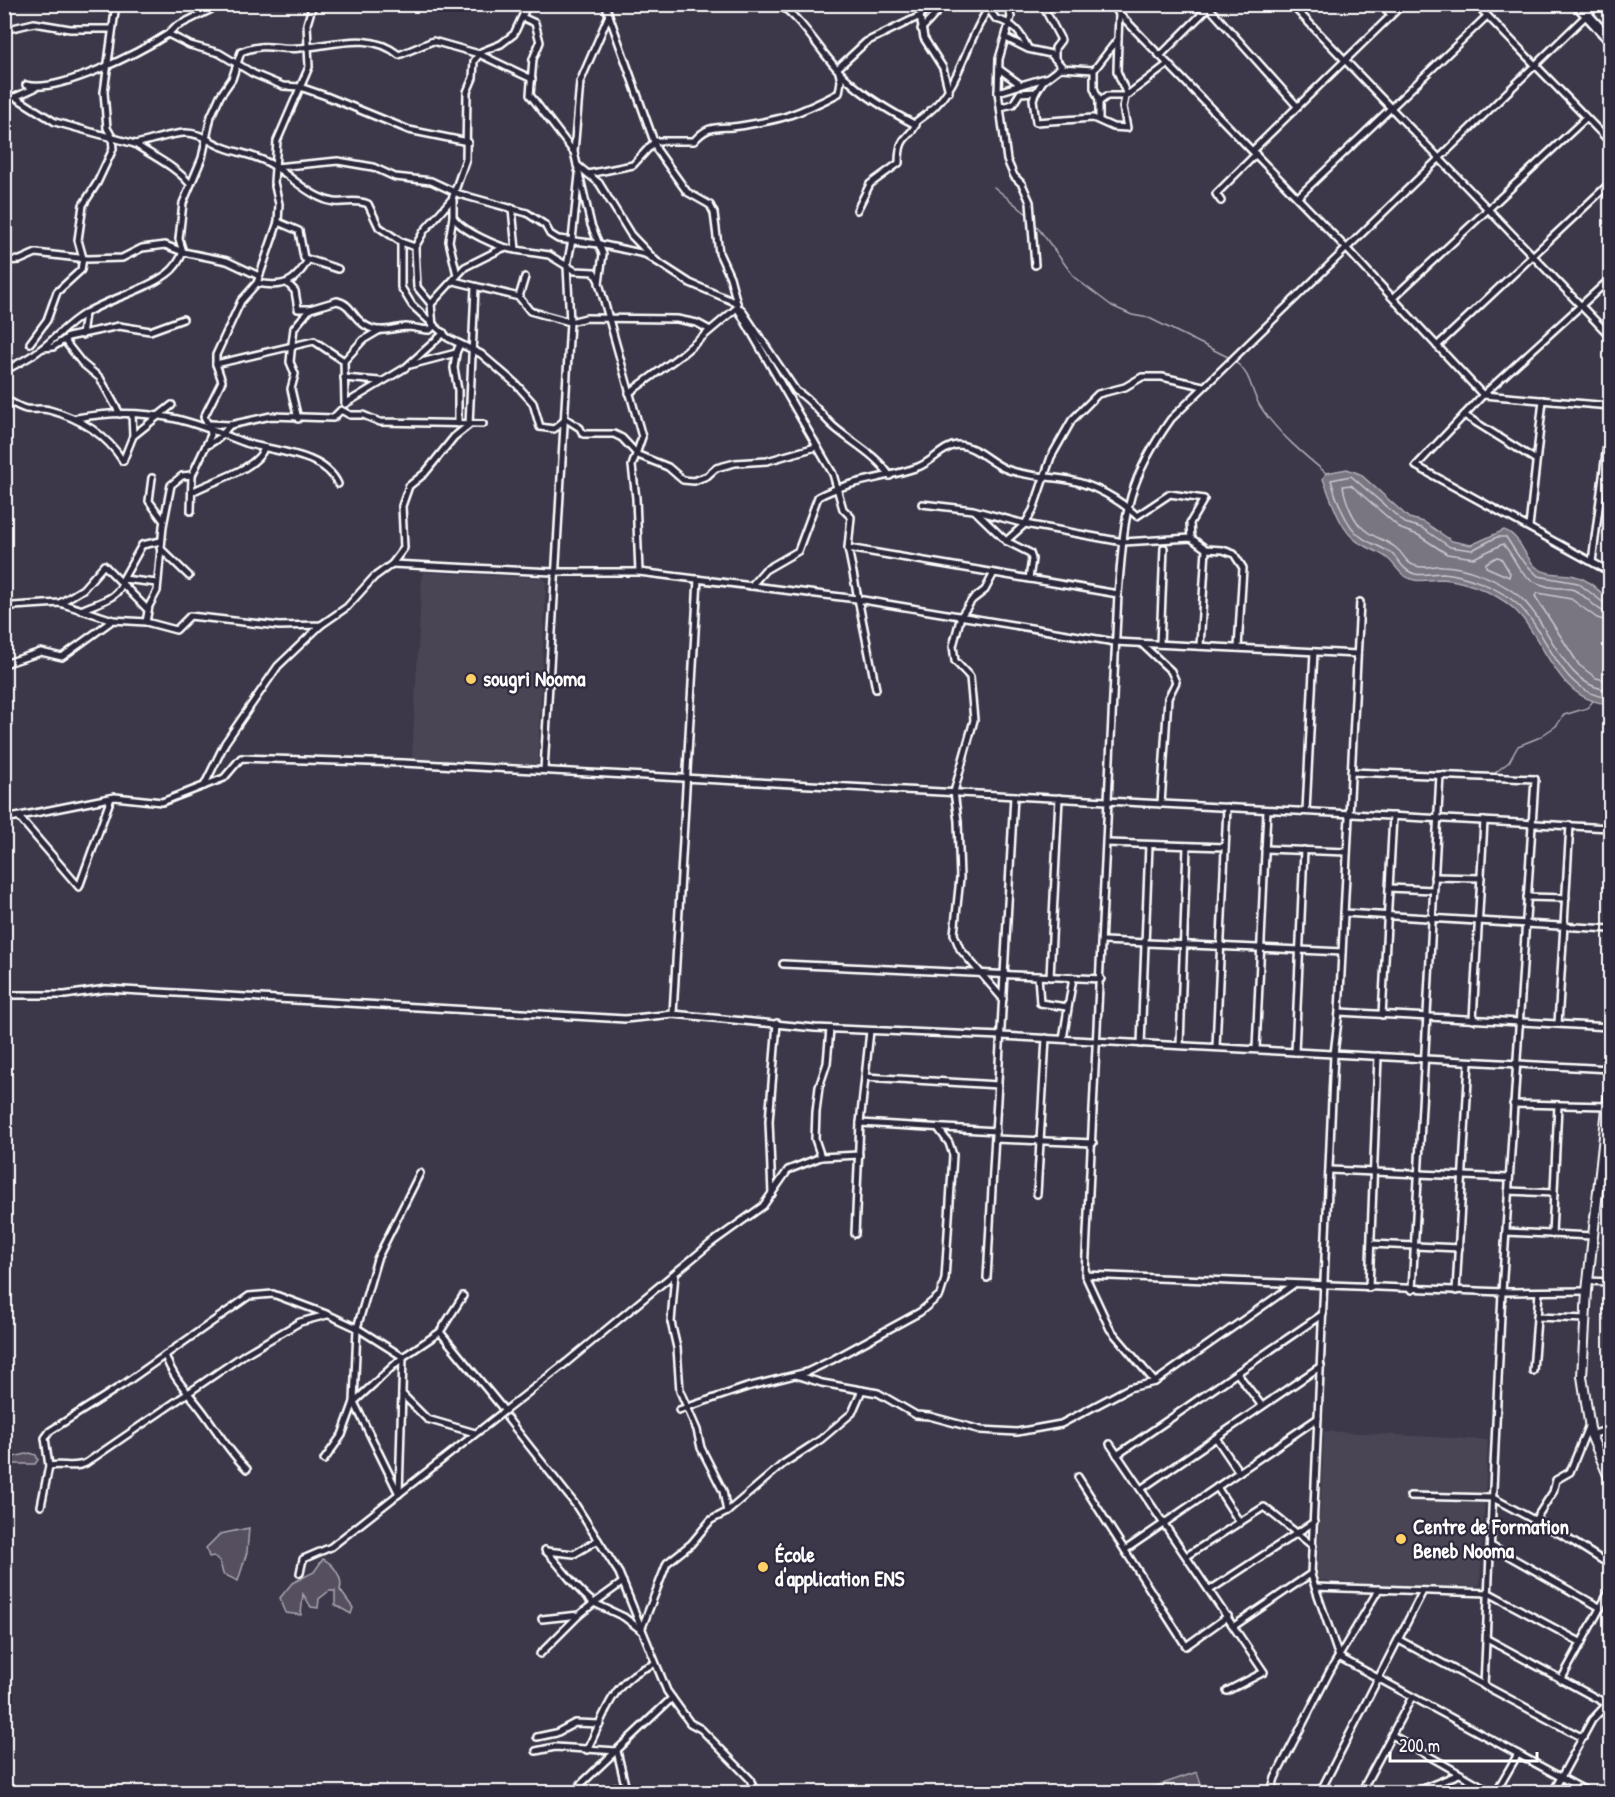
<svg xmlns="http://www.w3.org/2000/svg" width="1615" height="1797" font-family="'Patrick Hand',sans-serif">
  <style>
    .built { fill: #494455 }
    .green { fill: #555060; stroke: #aaa8b0; stroke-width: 1.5 }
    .water { fill: #797682; stroke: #afadb4; stroke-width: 1.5 }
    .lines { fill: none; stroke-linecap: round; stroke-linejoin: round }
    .shore { stroke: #c9c8cd; stroke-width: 1.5 }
    .stream { stroke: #afadb4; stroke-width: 1.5 }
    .street-casing { stroke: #fff; stroke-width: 10 }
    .secondary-casing { stroke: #fff; stroke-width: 12 }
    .primary-casing { stroke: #fff; stroke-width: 14 }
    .street { stroke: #2f2a3d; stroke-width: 5 }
    .secondary { stroke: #2f2a3d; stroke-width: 8 }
    .primary { stroke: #2f2a3d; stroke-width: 9 }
    .poi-dot { fill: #ffd166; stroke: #2f2a3d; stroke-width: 2 }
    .labels { text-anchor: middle; stroke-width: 4.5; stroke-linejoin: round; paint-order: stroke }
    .poi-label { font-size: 21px; font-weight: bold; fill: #fff; stroke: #2f2a3d; text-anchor: start }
  </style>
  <rect width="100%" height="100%" fill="#3c3749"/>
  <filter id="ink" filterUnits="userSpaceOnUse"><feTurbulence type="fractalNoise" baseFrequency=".0167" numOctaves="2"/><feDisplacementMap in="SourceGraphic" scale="12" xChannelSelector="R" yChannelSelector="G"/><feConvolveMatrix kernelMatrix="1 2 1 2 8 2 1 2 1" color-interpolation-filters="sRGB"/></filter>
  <g filter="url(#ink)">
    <!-- built -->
    <g class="built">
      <path d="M425,572L543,578L546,582L538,763L534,765L415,760L412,756L422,575Z"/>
      <path d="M1324,1431L1488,1440L1480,1584L1476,1587L1389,1585L1317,1580Z"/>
    </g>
    <!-- green -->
    <g class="green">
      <path d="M30,1453L36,1455L38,1460L35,1464H14L9,1462L5,1468V1459Z"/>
      <path d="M249,1528L247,1552L238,1581L223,1574L220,1562L214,1556L209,1557L206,1548L220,1534Z"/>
      <path d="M323,1559C332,1563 344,1577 340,1590L353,1608L351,1614L335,1605V1591H329L319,1599L318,1608L311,1607L303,1594L301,1615L286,1613L280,1598L292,1583L314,1572Z"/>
      <path d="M1197,1772L1204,1792H1139Z"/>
    </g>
    <!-- water -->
    <path class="water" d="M1347,469L1360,474L1409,518L1424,522L1452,541L1471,545L1504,530C1521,536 1523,556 1536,567C1550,578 1567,571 1581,578C1592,583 1602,593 1610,601V704C1559,701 1548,648 1520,615C1503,595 1468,581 1442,579C1433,579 1424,582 1414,580C1399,576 1397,566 1387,558C1378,551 1367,548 1358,542C1340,531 1331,498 1323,479L1326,473Z"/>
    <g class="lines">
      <!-- shore -->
      <g class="shore">
        <path d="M1497,557L1501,558L1510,573L1509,577L1486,567V563Z"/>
        <path d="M1610,605L1605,604L1578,583L1538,576L1519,557L1506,537H1497L1472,550L1450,547L1422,528L1405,523L1351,476L1331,480C1335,496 1346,526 1360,536C1369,544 1382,546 1392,554C1401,562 1402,570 1415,574C1425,576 1433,573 1443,573C1465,575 1493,586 1511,599C1550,627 1555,693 1610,698"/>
        <path d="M1610,613C1596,612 1588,596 1574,590C1566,587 1555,589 1546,586C1516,578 1519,561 1503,544L1474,558L1447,554L1418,535L1401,529L1351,485L1343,486C1345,499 1353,522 1365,530C1374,538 1387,540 1396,548C1404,554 1405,563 1416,566C1425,569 1434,565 1443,566C1467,567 1496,579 1515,593C1551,619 1560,687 1610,690"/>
        <path d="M1610,622L1597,618L1571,599L1538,593L1535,596L1579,665L1596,678L1610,681"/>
      </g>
      <!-- stream -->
      <g class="stream">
        <path d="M994,187L1028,215"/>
        <path d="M1033,221L1075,278L1112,306L1132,315L1149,318L1230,358"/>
        <path d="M1234,361C1254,376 1249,391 1262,409C1278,433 1303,454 1326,473"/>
        <path d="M1496,772L1509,762L1518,746L1538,738L1556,726L1564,715L1587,708L1593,701"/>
      </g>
      <!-- street casing -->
      <g class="street-casing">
        <g id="street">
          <path d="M605,4L657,150L687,192L710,205L714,213L719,253L730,277L739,311L833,474L843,509L851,517L848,548L876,689"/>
          <path d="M779,4C808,24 823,59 849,81C868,99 893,113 916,125"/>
          <path d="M930,4L920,16L924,38L943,68L949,92"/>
          <path d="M985,4L996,19C1013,23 1020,32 1028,48"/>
          <path d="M1007,4L1011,17L999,59L998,92L1007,160L1014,176L1022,184L1030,202L1035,265"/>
          <path d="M1042,4L1061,40L1055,48V58"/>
          <path d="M1110,4L1346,248L1483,395L1610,406"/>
          <path d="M1206,4L1297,106"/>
          <path d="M1291,4L1610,336"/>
          <path d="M1382,4L1391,15"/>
          <path d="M1476,4L1610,142"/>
          <path d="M464,8L484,4"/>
          <path d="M609,15L580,82L574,152L591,225L603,254L599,283L642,437L632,466L636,498L639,572"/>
          <path d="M524,18L535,23L540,42L533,59L530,95L573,151"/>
          <path d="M921,29C931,21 935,12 946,4"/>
          <path d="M4,30L34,23L70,29H112"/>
          <path d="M168,34L175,27L222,4"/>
          <path d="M1006,38L1028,49L1051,54L1063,68"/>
          <path d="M1160,56L1212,4"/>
          <path d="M999,69L1021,85L1045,78"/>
          <path d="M26,85C58,94 140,52 168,34L190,45L219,53L254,74L283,86L300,87L326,96L409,130L468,142"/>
          <path d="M998,92L1021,85"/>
          <path d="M1036,92L1033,99L1036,122L1093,118L1113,127L1127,128L1123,107L1126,93L1117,71L1118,39"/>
          <path d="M4,97H15L55,122L135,144C154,157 175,166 190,184"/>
          <path d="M15,97L35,88"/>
          <path d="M1099,102L1107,96H1126L1168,64"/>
          <path d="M1001,107L1013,104L1020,93L1036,92L1043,81L1060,68L1094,70"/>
          <path d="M1099,119V100L1094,88V70L1118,39L1119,14"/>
          <path d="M135,144C151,141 168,134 184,133C199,132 210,142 223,147C240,154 258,155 274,166C290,176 302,189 319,197C340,208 351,197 368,204L379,227L401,242L415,247"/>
          <path d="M1253,150L1403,4"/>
          <path d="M577,165L599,183L631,235L656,261L690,283L737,303"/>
          <path d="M276,167L338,161L373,167L395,177L431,181L459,194L527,213L545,225L550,234L558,239L599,244L645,254L656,261"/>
          <path d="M588,174L633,165L655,141H694C707,126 714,128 732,127C743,126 776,120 787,116C805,110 822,102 839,93L841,81L838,68L866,42L920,16"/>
          <path d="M1298,197L1487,16"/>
          <path d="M453,200V217L449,241L457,275"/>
          <path d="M1221,201L1216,194L1256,154"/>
          <path d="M857,210L870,184L899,163C899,131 911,141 917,121C962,92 961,50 988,9"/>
          <path d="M453,217C462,231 499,248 516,250L512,208"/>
          <path d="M278,222L299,231L304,258L338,269"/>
          <path d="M401,242V287L412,305L448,338L481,354L516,384L533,403L540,427L554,429L566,419L580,428L583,434H614L622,438L638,455L668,467L683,480L694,481L707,476L716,468L735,463L767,461L816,447"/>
          <path d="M516,250L549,255L575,271L594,272L599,281"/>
          <path d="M4,261L20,260L36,253L87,259L122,258L142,248L165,245L183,252L227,261L259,276"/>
          <path d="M1610,279L1483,395L1416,466L1610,572"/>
          <path d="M454,281L519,297L530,311L570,322L586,318L677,319L697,323L710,330"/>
          <path d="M257,283C284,288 295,283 308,260"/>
          <path d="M287,283L295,291L298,309H310L337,301C351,304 351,314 361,322C376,336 390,328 406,327C414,327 422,330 430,330L433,327L431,304L417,287L415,247L424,231L452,199L466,159L467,92L473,78L474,61L481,52L501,44L514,34L528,4"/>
          <path d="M519,297L525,277"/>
          <path d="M1393,298L1586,118"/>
          <path d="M431,304L465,267L503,248"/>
          <path d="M741,309L796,391C812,400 820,414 833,426C851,442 877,455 890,476"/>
          <path d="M82,335L85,313"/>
          <path d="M64,340L68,337L119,326L150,331L183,319"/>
          <path d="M30,343L47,320L57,292L81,270L83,258L78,240L83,205L97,183L113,149L112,137L107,128L104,92L116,4"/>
          <path d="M1437,346L1610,183"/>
          <path d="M43,348L53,347L64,340L82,363L100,378L120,414"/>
          <path d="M456,353L454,368L458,390V424"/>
          <path d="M344,361L363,340L380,330"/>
          <path d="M216,364L314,341L344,361L345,403"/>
          <path d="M410,365L456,353L460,344"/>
          <path d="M4,371C17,364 30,358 41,349C55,339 67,324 84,314C110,298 142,292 167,274C174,269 180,260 183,252L179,239L183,203L202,158L211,116L220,96L232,79L241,52C270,41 274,51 300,48C335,45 370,31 399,55L433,41L479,54L532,79"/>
          <path d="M344,378L379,381"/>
          <path d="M629,393L681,355L738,307"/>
          <path d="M4,399C12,402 18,407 26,409C33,410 42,408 49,410C80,418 105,433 123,461"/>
          <path d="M345,404L405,368L444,333"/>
          <path d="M132,414L133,436"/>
          <path d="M1464,415L1536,460"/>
          <path d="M77,418C108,412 141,412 172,418C198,423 221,434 246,443C275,452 324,453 338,484"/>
          <path d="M298,419L291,389L295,374L290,362L291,352L294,328L310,309"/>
          <path d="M210,428V424L230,425L271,416L333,418L341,410L350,415H363L380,422L483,424"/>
          <path d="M208,445L219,438L230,425"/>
          <path d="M123,461L133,436L172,405"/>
          <path d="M152,478L149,501L163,520"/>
          <path d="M192,492C211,481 257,470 264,448"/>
          <path d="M922,504L973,510L1025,524L1123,542L1191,538L1206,549L1223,550L1234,554L1243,568L1238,648"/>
          <path d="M191,511L192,475L211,435L210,428L204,417L222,381L216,364V355L241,301L257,283L278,222L279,204L274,182L277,141L309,67L307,24L313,4"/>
          <path d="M975,511L1006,541L1030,553L1032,559L1029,579"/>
          <path d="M1529,527L1543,400"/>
          <path d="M1006,541L1025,524L1033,510L1051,457L1072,420L1098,394L1125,387L1142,377H1162L1203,386"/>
          <path d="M160,548L189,576"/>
          <path d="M848,548L1118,594"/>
          <path d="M1592,562L1610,422"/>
          <path d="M392,564L553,572H639L857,599L1115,642L1357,654"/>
          <path d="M994,573L985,590L972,600L961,616L953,646L955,661L970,677L974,720L954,792L958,821L960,878L954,934L960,949L1003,999"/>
          <path d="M123,579L142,545L161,541"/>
          <path d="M751,586L765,570L798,551L818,497C849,480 885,479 918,467C933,461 944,446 957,445C976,445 990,463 1006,469C1026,477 1048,476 1069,480C1094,485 1119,499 1137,516L1170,494L1204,499L1190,523L1191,538"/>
          <path d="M1360,602L1339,1012L1334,1054L1311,1575L1339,1657L1588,1792"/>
          <path d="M60,603L83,589L104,565L148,610"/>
          <path d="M13,606L60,603L113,620"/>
          <path d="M81,610C97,602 120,600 123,579L157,583"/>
          <path d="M146,622L149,606L157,591L163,526L171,485L182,476L192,475"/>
          <path d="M1142,644L1171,671L1176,682L1168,698L1161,804"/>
          <path d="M1160,644L1164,548"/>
          <path d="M1200,646L1206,549"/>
          <path d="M4,664L41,652L62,657L113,620L146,622L176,630L190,616L279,626L321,625L347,607L374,577L392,564L404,548L402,506L409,486L425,473L454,437L469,425L475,287"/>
          <path d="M544,770L570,322L567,266L572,240L579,175"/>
          <path d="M1351,772L1535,779L1502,1292L1484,1686"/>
          <path d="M204,786L225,743L278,666L321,625"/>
          <path d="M1306,811L1314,652"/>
          <path d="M4,817L10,818L115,797L162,802L224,778L241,758L403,763L1610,828"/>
          <path d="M19,817L79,887L111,798"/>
          <path d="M1107,843L1225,847"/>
          <path d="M1265,849L1347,852"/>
          <path d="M1434,877L1481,878"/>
          <path d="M1389,888L1433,890"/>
          <path d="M1527,897L1566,898"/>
          <path d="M1344,913L1610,929"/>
          <path d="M1103,941L1342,952"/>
          <path d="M783,964L1101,979"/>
          <path d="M1038,976L1040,1003L1067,1007"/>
          <path d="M1050,977L1059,798"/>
          <path d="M4,995H65L106,989L625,1019L673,1014L815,1028L1001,1036L1610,1069"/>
          <path d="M1339,1012L1610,1027"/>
          <path d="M673,1014L698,579"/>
          <path d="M1382,1015L1393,816"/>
          <path d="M1473,1020L1484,821"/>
          <path d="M1558,1024L1570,825"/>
          <path d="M1063,1039L1073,978"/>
          <path d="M1141,1044L1149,845"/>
          <path d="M1180,1045L1187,846"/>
          <path d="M1216,1047L1227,807"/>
          <path d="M1256,1049L1267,810"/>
          <path d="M1295,1052L1304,850"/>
          <path d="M865,1077L998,1085"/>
          <path d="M1513,1104L1608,1106"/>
          <path d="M860,1123L996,1131"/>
          <path d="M995,1139L1093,1143"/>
          <path d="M821,1157L815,1139L816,1112L819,1087L827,1063L830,1029"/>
          <path d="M1330,1170L1509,1178"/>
          <path d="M1508,1191L1554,1193"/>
          <path d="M772,1194L769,1121L777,1023"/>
          <path d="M1037,1194L1046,1038"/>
          <path d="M1506,1232L1593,1236"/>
          <path d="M855,1234L860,1123L870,1031"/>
          <path d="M1552,1234L1558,1105"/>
          <path d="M1371,1244L1459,1248"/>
          <path d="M675,1273L671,1322L677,1348L680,1391L697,1430L701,1448L723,1491L727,1512"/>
          <path d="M1085,1275L1502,1292L1587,1291"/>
          <path d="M987,1278L1014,796"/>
          <path d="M1588,1281L1610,1282"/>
          <path d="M1369,1288L1378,1056"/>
          <path d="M1412,1290L1440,775"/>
          <path d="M1456,1291L1469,1062"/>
          <path d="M1537,1317L1586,1319"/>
          <path d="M440,1332L504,1410"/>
          <path d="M165,1355C173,1380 189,1392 204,1413C218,1432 229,1452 247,1469"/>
          <path d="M1533,1371L1539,1292"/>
          <path d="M1237,1373L1262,1406"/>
          <path d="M796,1375L822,1383L878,1393L916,1415L929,1416L981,1430L1017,1432L1061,1424L1129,1388L1155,1382L1293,1285"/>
          <path d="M1155,1382L1110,1329L1085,1275L1118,594C1125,517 1124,485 1171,419L1598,4"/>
          <path d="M402,1394L427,1419L475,1433"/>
          <path d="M679,1410L747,1387L807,1372L832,1360L920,1312L940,1295L945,1279L953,1155L949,1143L938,1128"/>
          <path d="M507,1418L575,1504L619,1573L667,1691L690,1723L701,1729L750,1779L755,1792"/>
          <path d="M1591,1435L1610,1429"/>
          <path d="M1216,1438L1239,1472"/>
          <path d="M1110,1444L1264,1672L1227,1691"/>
          <path d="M1117,1455L1323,1314"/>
          <path d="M324,1460L342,1435L354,1402L403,1357L440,1332L463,1296"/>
          <path d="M49,1466C62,1463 74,1469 86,1463L245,1354L300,1322L327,1315"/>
          <path d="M1078,1477L1186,1646L1228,1616"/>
          <path d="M1217,1487L1240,1523"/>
          <path d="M1141,1489L1321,1366"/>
          <path d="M398,1492L354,1402L357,1328L377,1259L420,1173"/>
          <path d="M1410,1496L1493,1498L1564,1536L1610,1565"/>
          <path d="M41,1506L49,1466L45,1438L50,1431L124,1384L249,1296L273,1294L329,1315L357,1328L403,1357L399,1494"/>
          <path d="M1535,1520L1553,1492L1556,1480L1570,1472L1588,1427"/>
          <path d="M1491,1546L1601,1608"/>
          <path d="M545,1550C563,1568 574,1588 594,1603L623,1582"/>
          <path d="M1125,1550L1318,1418"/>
          <path d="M546,1551L574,1554L598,1540"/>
          <path d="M1188,1555L1264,1507L1313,1546"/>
          <path d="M300,1573L303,1559L331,1547L567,1362L710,1244L763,1206L788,1170L821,1157L859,1155"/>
          <path d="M1315,1587L1489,1593L1582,1643"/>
          <path d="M1210,1590L1314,1522"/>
          <path d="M542,1619L579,1615L594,1603L624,1617L641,1630L667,1563L691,1544L711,1520L727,1512L783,1464L820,1440L852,1413L862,1390"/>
          <path d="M1234,1626L1312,1573"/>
          <path d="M1487,1639L1607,1704"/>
          <path d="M1399,1640L1583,1738"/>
          <path d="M540,1654L579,1615"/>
          <path d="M1561,1680L1610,1590"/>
          <path d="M1392,1735L1492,1792"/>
          <path d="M537,1737L556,1733L575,1723L600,1724"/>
          <path d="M587,1750C606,1713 612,1679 654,1664"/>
          <path d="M536,1751L555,1747L617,1751L625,1785"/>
          <path d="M615,1787L620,1792"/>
          <path d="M581,1792L580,1785L672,1698"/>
          <path d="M1271,1792L1275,1778L1330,1671L1379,1589"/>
          <path d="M1320,1792L1423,1591"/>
          <path d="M1361,1792L1412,1697"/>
          <path d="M1415,1792L1459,1774"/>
          <path d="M1496,1792L1518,1754"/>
          <path d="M1553,1792L1592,1720L1610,1701"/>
        </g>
      </g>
      <!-- secondary casing -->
      <g class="secondary-casing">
        <path id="secondary" d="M1610,1081L1587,1291L1582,1376L1591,1435L1610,1480"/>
      </g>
      <!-- primary casing -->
      <g class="primary-casing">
        <path id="primary" d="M1577,4L1610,40"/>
      </g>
      <!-- street -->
      <use href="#street" class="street"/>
      <!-- secondary -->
      <use href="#secondary" class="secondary"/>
      <!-- primary -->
      <use href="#primary" class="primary"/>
    </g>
  </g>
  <!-- markers -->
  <g class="poi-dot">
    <circle cx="471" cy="679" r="6"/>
    <circle cx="1401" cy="1539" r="6"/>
    <circle cx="763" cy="1567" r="6"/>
  </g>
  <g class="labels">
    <!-- poi labels -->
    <g class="poi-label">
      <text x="483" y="686">sougri Nooma</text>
      <text x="1413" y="1534">Centre de Formation<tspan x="1413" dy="24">Beneb Nooma</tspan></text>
      <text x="775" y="1562">École<tspan x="775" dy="24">d'application ENS</tspan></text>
    </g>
  </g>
  <!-- margin -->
  <rect width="1615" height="1797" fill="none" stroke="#2f2a3d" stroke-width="24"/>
  <rect x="12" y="12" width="1591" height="1773" fill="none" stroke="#fff" stroke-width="2" filter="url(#ink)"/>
  <!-- scale -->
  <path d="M1390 1752v9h147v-9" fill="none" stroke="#ffffff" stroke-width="3"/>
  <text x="1399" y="1752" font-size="18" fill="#ffffff" stroke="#2f2a3d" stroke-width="4.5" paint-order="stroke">200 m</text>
</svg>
